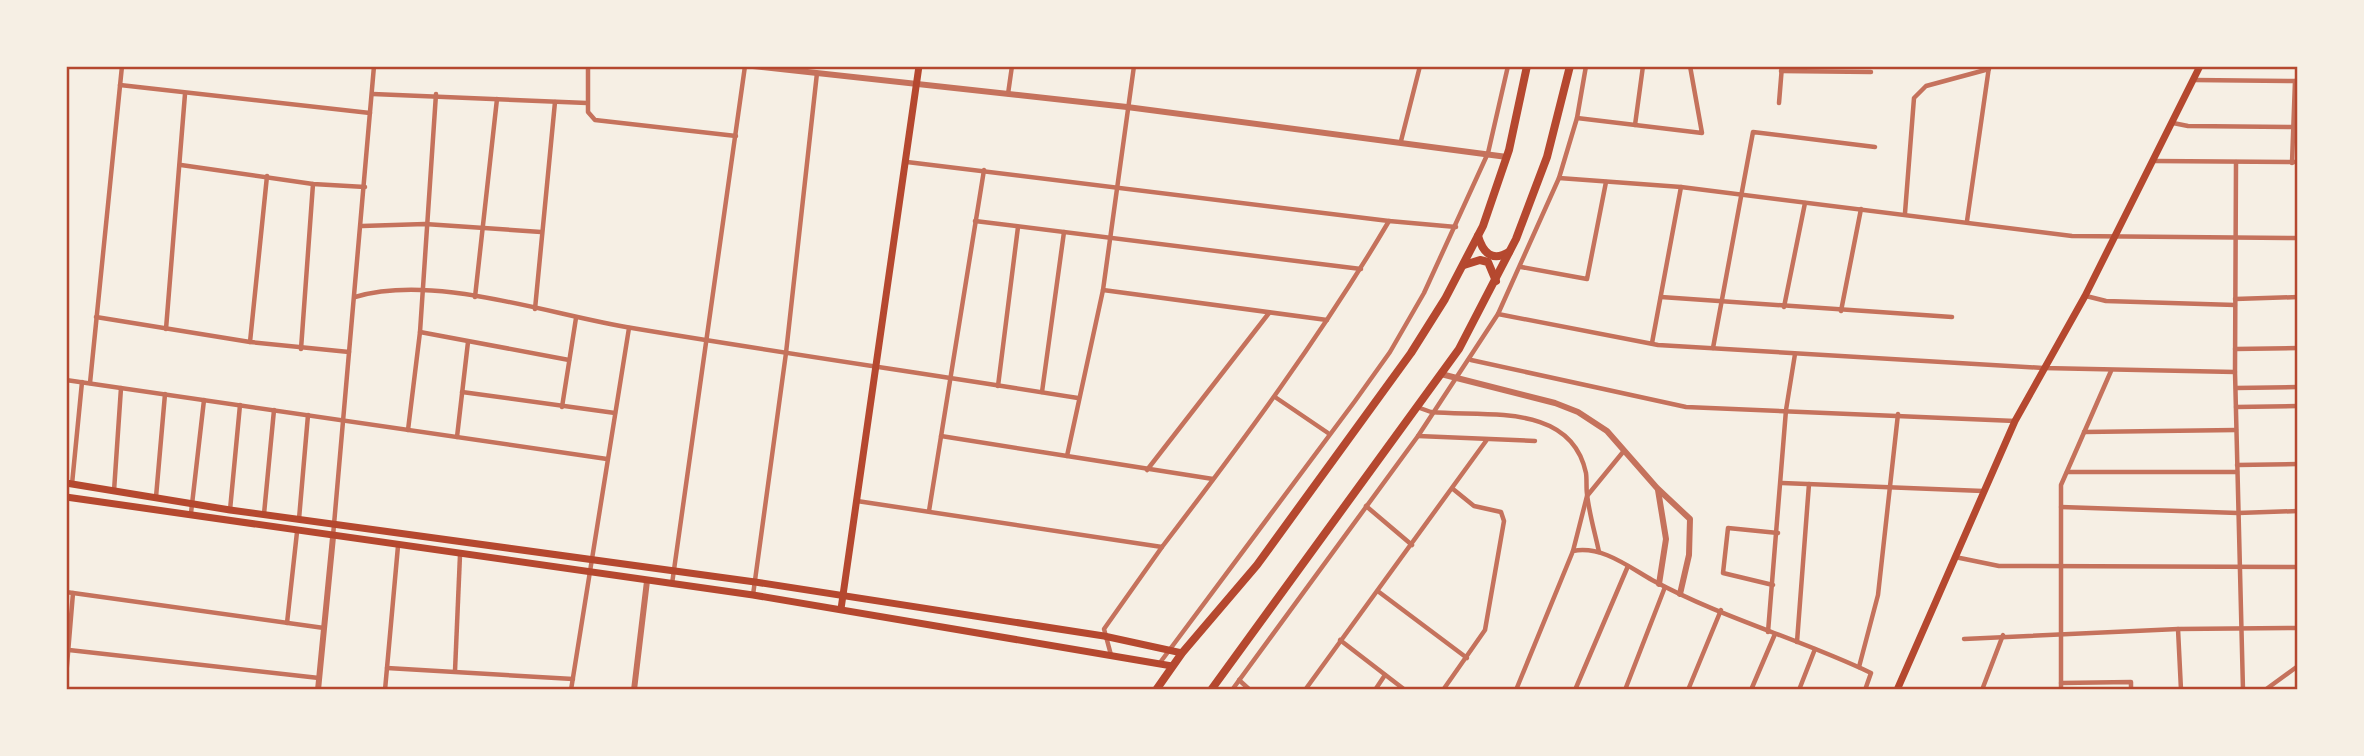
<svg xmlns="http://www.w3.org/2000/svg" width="2364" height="756" font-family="'Archivo Narrow',sans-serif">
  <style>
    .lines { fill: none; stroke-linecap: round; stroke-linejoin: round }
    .minor { stroke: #c5725c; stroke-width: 4.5 }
    .tertiary { stroke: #c5725c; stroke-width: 6 }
    .secondary { stroke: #b5482f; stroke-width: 7 }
    .primary { stroke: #b5482f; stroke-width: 8 }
    .neatline { fill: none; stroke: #b5482f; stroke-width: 2.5 }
  </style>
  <rect width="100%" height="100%" fill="#f6efe4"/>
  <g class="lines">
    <!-- minor -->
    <g class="minor">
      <path d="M588,66V112L595,120L736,136"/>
      <path d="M1781,71L1871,72"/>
      <path d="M2194,80L2298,81"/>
      <path d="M120,85L370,113"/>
      <path d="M373,94L587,103"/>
      <path d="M1008,94L1012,66"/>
      <path d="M1779,103L1782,66"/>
      <path d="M1577,118L1702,133L1690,66"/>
      <path d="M2173,123L2188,126L2298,127"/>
      <path d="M1635,125L1643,66"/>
      <path d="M1401,141L1420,66"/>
      <path d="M2155,161L2298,162"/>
      <path d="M907,162L1389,221"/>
      <path d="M2236,162L2235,372L2243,690"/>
      <path d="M2292,163L2295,81"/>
      <path d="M181,165L313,184L365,187"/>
      <path d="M1559,178L1681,187L2072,236L2298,238"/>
      <path d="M1905,213L1914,98L1926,86L1989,69"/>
      <path d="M975,221L1361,269"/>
      <path d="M1967,221L1989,67"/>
      <path d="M362,226L425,224L541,232"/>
      <path d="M1521,267L1587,279L1606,182"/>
      <path d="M1103,290L1327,320"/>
      <path d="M2086,296L2106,301L2235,305"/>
      <path d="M355,297C435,273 550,315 632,328C781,353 929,374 1078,398"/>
      <path d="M475,297L497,99"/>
      <path d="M1661,297L1952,317"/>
      <path d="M2235,299L2298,297"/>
      <path d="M1784,307L1805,203"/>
      <path d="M535,309L555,102"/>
      <path d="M1841,311L1861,209"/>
      <path d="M1498,314L1658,345L2043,368L2235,372"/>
      <path d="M96,317L250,342L349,352"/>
      <path d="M166,329L185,94"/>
      <path d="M420,332L569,360"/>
      <path d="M250,342L267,176"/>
      <path d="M1652,343L1681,187"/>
      <path d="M1713,348L1753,132L1875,147"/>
      <path d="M301,349L313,184"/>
      <path d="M2235,349L2298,348"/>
      <path d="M1471,360L1686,407L2015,421"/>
      <path d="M66,380L607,459"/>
      <path d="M90,383L122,66"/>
      <path d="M998,386L1018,227"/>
      <path d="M2236,388L2298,387"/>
      <path d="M462,392L615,413"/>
      <path d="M1042,392L1064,232"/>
      <path d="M1275,397L1328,433"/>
      <path d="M562,407L576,318"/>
      <path d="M1417,407L1431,412C1486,417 1571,402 1586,473C1587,480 1586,487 1587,494C1589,513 1595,533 1599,552"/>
      <path d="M2236,407L2298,406"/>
      <path d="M408,430L420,332L436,94"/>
      <path d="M2084,432L2236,430"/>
      <path d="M941,436L1067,456L1103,290L1134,66"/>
      <path d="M1418,436L1535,441"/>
      <path d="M457,437L468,342"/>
      <path d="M1067,456L1213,479"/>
      <path d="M2237,465L2298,464"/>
      <path d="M1147,470L1269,313"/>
      <path d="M2067,472H2237"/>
      <path d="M1782,483L1983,491"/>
      <path d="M72,484L82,382"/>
      <path d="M114,491L121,388"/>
      <path d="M156,497L165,394"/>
      <path d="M857,501L1162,547C1243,441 1322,335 1389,221L1456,227"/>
      <path d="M1366,506L1412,545"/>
      <path d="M2061,507L2238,513L2298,511"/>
      <path d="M230,510L240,405"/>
      <path d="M929,511L984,170"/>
      <path d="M191,513L204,400"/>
      <path d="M264,514L274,410"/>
      <path d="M299,519L308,415"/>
      <path d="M333,536L374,66"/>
      <path d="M1573,551L1587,496L1623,452"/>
      <path d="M1955,557L1999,566L2298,567"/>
      <path d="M672,584L745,66"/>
      <path d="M1773,585L1723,573L1728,528L1778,533"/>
      <path d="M66,592L324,628"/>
      <path d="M1379,592L1467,658"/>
      <path d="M753,595L786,353L817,73"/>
      <path d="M287,623L297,532"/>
      <path d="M2178,629L2181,690"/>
      <path d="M1768,632L1786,410L1795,354"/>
      <path d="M1964,639L2178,629L2298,628"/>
      <path d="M1340,640L1405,690"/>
      <path d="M1797,642L1809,484"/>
      <path d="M69,650L319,678"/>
      <path d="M1111,655L1104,629L1162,547"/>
      <path d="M1159,664L1355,401L1390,352L1424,293L1488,153L1508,66"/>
      <path d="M1859,667L1878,595L1898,414"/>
      <path d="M387,668L573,679"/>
      <path d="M455,671L460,555"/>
      <path d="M66,677L73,593"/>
      <path d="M1239,680L1250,690"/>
      <path d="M2061,683L2131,682V690"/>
      <path d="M385,690L398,546"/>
      <path d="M571,690L629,328"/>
      <path d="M1232,690L1418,436L1498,314L1559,178L1577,118L1586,66"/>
      <path d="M1305,690L1486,441"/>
      <path d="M1375,690L1385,675"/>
      <path d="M1443,690L1485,630L1504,521L1501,512L1474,506L1453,489"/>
      <path d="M1516,690L1573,551C1601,545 1629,567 1652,580C1722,618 1800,639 1871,673L1865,690"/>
      <path d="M1575,690L1628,566"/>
      <path d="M1625,690L1665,587"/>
      <path d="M1688,690L1721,610"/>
      <path d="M1751,690L1775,634"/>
      <path d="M1799,690L1815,649"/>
      <path d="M1982,690L2003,635"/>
      <path d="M2061,690V485L2111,371"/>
      <path d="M2265,690L2298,666"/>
    </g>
    <!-- tertiary -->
    <g class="tertiary">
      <path d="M753,66L1127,107L1507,157"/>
      <path d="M1441,374L1555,403L1578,412L1607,431L1657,488L1690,519L1689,555L1680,594"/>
      <path d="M1658,490L1666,539L1659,584"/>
      <path d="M318,690L333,537"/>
      <path d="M634,690L647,581"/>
    </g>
    <!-- secondary -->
    <g class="secondary">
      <path d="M66,483L230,510L755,582L1104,636L1182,653"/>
      <path d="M66,497L753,595L1172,666"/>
      <path d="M841,609L919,66"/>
      <path d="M1897,690L2015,421L2085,296L2200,66"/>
    </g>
    <!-- primary -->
    <g class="primary">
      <path d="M1478,236C1483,253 1492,262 1509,252"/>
      <path d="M1464,265L1480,260L1488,262L1496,281"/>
      <path d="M1156,690L1182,653L1257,565L1411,353L1445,299L1483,226L1509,150L1527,66"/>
      <path d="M1211,690L1459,349L1516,239L1547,157L1570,66"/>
    </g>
  </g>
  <!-- border -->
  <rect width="2364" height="756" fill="none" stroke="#f6efe4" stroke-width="136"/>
  <rect x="68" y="68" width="2228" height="620" class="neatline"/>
</svg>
